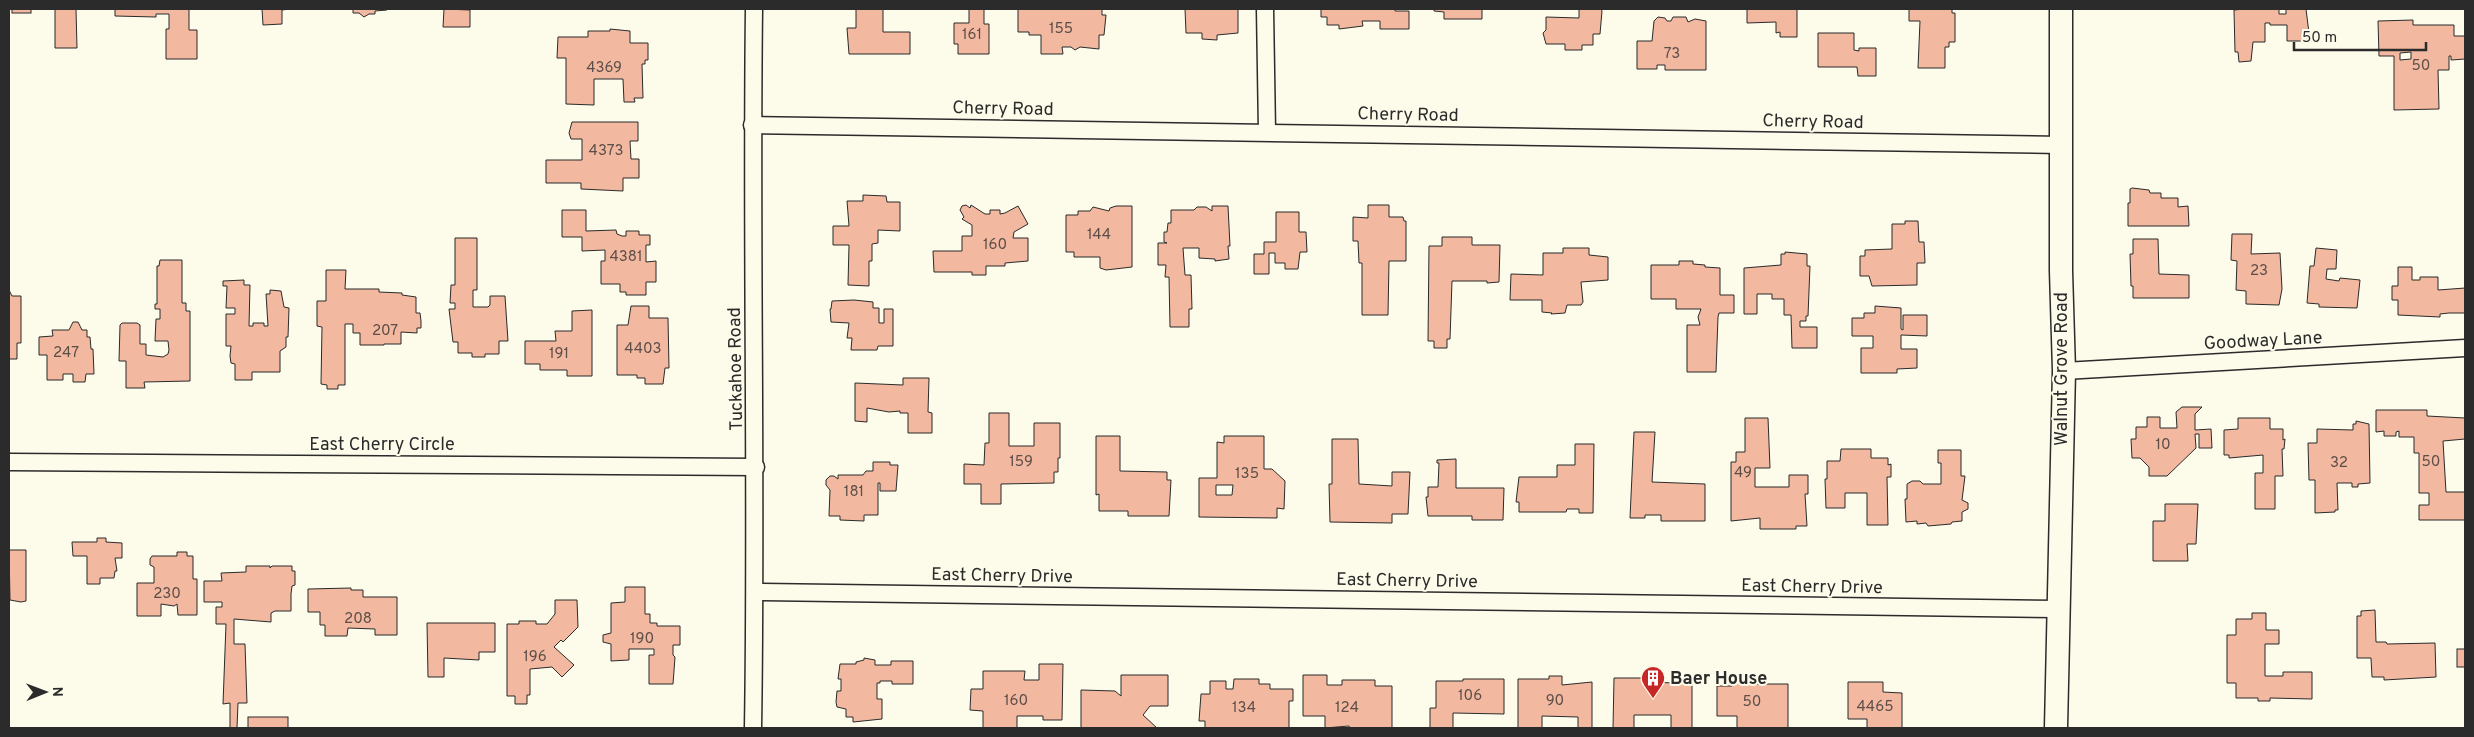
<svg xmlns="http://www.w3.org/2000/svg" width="2474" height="737" font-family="Overpass,sans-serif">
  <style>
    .building { fill: #f2b8a0; stroke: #2b2b2b; fill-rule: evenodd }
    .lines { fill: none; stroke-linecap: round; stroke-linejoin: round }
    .street-casing { stroke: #2b2b2b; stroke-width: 19 }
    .secondary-casing { stroke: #2b2b2b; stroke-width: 25 }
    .street { stroke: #fdfbea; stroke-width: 16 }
    .secondary { stroke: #fdfbea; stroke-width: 22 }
    .labels { text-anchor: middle; stroke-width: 4; stroke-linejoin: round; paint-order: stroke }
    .number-label { font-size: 15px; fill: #5d4e48 }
    .street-label { font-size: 18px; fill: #2b2b2b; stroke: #fdfbea }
    .poi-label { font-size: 18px; font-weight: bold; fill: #2b2b2b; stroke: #fdfbea; text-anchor: start }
  </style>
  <rect width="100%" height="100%" fill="#fdfbea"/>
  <!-- building -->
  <g class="building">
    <rect x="12" y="9" width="19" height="4"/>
    <path d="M55,9H76L77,48H55Z"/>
    <path d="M115,9H189V30H197V59H166V29H169V14H156V17L115,16Z"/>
    <path d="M262,9H290L282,10V24L263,25Z"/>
    <path d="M353,9H387V10L375,11V14H369L364,17L359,13H353Z"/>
    <path d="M444,9L470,10V27H443Z"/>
    <path d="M856,9H883V32H910V54H849L847,28H856Z"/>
    <path d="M969,9H984V24H989V54H958V44H954V23H969Z"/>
    <path d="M1018,9H1102V15H1106L1104,35H1099V49L1080,47L1075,50L1071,47H1062L1063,54H1041V35H1029V32H1018Z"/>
    <path d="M1185,9H1238V33L1217,35V40L1202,39V33H1186Z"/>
    <path d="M1314,9H1395V11H1409V29H1380V21H1362L1363,26L1339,29V25H1327V17H1321V9Z"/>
    <path d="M1434,9H1482V19H1444V12L1434,11Z"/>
    <path d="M1579,9H1601L1602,11L1600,34H1593V45H1582V50H1565V44H1546L1543,33L1546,30V17L1579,18Z"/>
    <path d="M1747,9H1797V37H1780V32L1776,33V22L1747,23Z"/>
    <path d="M1909,9H1952V13H1955V42H1949V47H1945V68H1918L1920,21H1909Z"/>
    <path d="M2245,9H2279V14H2286V9H2306L2310,41H2287V25H2270V23H2265V42H2253L2251,61L2239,62L2238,52H2235L2234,10Z"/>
    <path d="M1658,17L1665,18L1667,21H1671L1673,17H1686L1688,22L1695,19L1706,21V70H1665V65H1657V69H1637V41H1652L1654,21Z"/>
    <path d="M2413,20V25H2454V36H2465V59L2451,60V56H2449V70H2438L2439,109L2394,110V56H2379L2378,21ZM2411,52V59L2400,60V53Z"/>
    <path d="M610,29L630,31V43H648V60H645V64H642L643,98H634L635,102H624L623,79H594V105L566,104V58H557L558,37H588V31H610Z"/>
    <path d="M1818,33H1854V50L1859,51V48H1876V76H1858L1857,67H1818Z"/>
    <path d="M572,122H638V141H630L631,159H639V178H623V191L581,189V183H546V160H582V139H571L569,133Z"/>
    <path d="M2132,188L2149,190L2150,193H2161V198H2178V207L2188,206L2189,226H2128V203H2130V189Z"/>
    <path d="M863,195L886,196L887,202H900V231L878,230V243L872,244V261H869V286L848,285L849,245H833V226H849L847,201H863Z"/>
    <path d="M966,205L970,208L971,205L985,214H990V210H1000V214L1005,213L1018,206L1028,224L1014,232L1013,238H1028V261L1005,263V266H986V275H972V272H934L933,251H962V236H972V225L962,219L964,217L960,210L962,206Z"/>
    <path d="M1368,205H1389V217H1403L1404,221H1406V261H1389L1388,315H1362V263H1359L1358,241H1353V217L1368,218Z"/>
    <path d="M1116,206H1132V267L1106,270L1100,268V257H1074V252H1066V215H1078V211H1090L1093,207L1109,211L1110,208Z"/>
    <path d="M1212,206H1228L1230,246H1228L1229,259L1215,261V259L1199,258V248H1183L1185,275H1191L1192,309H1189V327H1170L1169,277H1165L1166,265H1158V243H1167L1164,242V232H1167L1168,223H1171V210H1194L1197,207H1206L1212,211Z"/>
    <path d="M562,210H586V231L616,230L617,234L622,236H626V231H639V235H650V245H646V262L656,261V282H646V295H626V292H620V284H601V261H605V250L582,251V237H562Z"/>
    <path d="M1276,212H1299V232H1306L1307,252H1300L1298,269H1285V263H1275V253H1269V274H1254V254H1264V242H1276Z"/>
    <path d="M1905,221H1918L1919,242H1924L1925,263H1917V285L1872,286L1869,276H1860V256H1865V250L1892,249V224H1905Z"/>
    <path d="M2232,234H2252L2251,254L2280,253L2282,289L2279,305L2246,304V291L2236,290L2237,261L2231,260Z"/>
    <path d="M1442,237H1472V245H1500L1499,282L1487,283V281H1452L1450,339H1447V348H1434V341H1428L1429,246H1442Z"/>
    <path d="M455,238H477V290H473V307H488L490,305V296H505L508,341H499V354H485V357H472V353H458V342H453L449,309H455V303H450L451,285H455Z"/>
    <path d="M2133,239H2158L2159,274L2189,275V298H2133V286H2131L2130,254H2133Z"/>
    <path d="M1563,248H1589V255L1608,257V280L1581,282L1583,302L1581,305H1567L1565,313L1551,314L1552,313L1542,312V300H1510L1511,274L1543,275V253H1563Z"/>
    <path d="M2316,248L2337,250L2336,269H2327L2326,279L2339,281L2340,278L2360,280L2357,308L2319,307V304L2307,303L2310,266H2314Z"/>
    <path d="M1785,252L1807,254V266H1810L1808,316H1806V321H1800V327H1817V348H1792L1791,315H1784V299H1772V294H1757V314H1744V268L1781,265V254H1785Z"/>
    <path d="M160,260H182V303H186V311H190V381L144,382L145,388H126V361H119L120,325L122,323H137L140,325V344H146V355L163,357L168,354L169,350L168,341H155L156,319H160V309H155V304H157V266H159Z"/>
    <path d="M1679,261H1693V264L1705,265V267L1720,268V295H1734V313H1719L1718,317L1716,372H1687V325H1700L1698,317L1701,309H1676V299H1651V265H1679Z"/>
    <path d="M2398,267H2412V280H2420V277H2438V290L2465,288V313H2449L2440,314V317L2398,315V300H2392V286H2398Z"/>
    <path d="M326,270H346L345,289H379V292L402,293V295L416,297V313H420L421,321V328H417V333L401,332V344H384V345H360V333H353V324H345V385H338V389H327V385L321,384L322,327L317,326V301H326Z"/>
    <path d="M244,280V285H250L249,326H253V323H264V326H268L266,294H270V290L281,291L284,307L289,308L288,337H286V347L280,351V372H252V380H235V364L231,363L230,356L231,346H226V314H235V308H226L227,286H223V281Z"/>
    <path d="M9,290L12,296H21V343H17V359H9Z"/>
    <path d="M854,300L873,302V308H879V323H884V309H893V346H878L877,350H851L852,338H847L849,323L831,322L830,309H831L832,301Z"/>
    <path d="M631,306H649V318H668L669,368H665L663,384H645V378H637V375H617V325H628Z"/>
    <path d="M1875,306L1901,308V329L1903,330V315H1927V336L1901,335V349H1917V368L1897,369V373H1861V348H1873V336H1852V318H1864V313H1875Z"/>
    <path d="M592,310V376H567V370H540V364H525V341H556L555,331H572V311Z"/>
    <path d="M73,322H78L82,330H87V337H90L91,349H93L94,374H86L85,382H73V374H63V380H47V355H39V337L53,336L52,330H69Z"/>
    <path d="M903,378H929L928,412L932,413V433H908V413H900V411L889,412L867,408V422L855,421V383L903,385Z"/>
    <path d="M2182,407H2202L2195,414V430L2211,429L2212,448H2199V434H2195L2196,448L2167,476H2149V467L2140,458H2132L2131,439H2136V427H2147V417H2160V428H2177L2176,412Z"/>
    <path d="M2376,410H2427V416L2465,418V439L2443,441L2446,492H2465V520H2419V505H2429V493H2419V453H2414V437H2399V431L2396,432V436H2384V431L2376,432Z"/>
    <path d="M989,413H1009V446H1034V423H1060V458H1058V472H1054V483L1001,484V504H981V484H964V464L984,465L985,443H989Z"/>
    <path d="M1745,418H1768L1770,468H1755V487H1789V475H1808V494H1805L1807,526H1796V529H1760V518L1731,521V462H1736V452H1745Z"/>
    <path d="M2238,418H2270V429H2283V440L2285,439L2284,449H2282L2283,476H2275V509H2255V473H2263V455L2229,458V455H2224V430L2238,429Z"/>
    <path d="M2356,421L2369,424L2370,483L2358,484V487H2352V483H2337L2338,510H2335V512L2315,513V480H2309L2308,443H2317V429L2353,430V424H2356Z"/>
    <path d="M1634,432H1655L1652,482L1705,484V521H1661V515H1645V518H1630Z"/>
    <path d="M1096,436H1120V471L1167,472V480H1171L1169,516H1128V511H1099V494L1096,495Z"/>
    <path d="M1224,436H1264V469H1272L1285,481L1284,509L1277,508V518L1199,517V478H1217V442L1224,443ZM1216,485H1233L1232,495H1216Z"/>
    <path d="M1332,439H1358L1359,484L1392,486V472H1410L1408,514H1392V523L1330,522L1329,484H1332Z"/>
    <path d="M1575,444H1594L1593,513H1579V509H1567L1566,512H1519V502H1516L1519,477H1557V465H1575Z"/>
    <path d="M1841,449H1871V458H1888V465L1891,464V477H1887L1888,525H1867V493H1845V508H1826L1825,479H1827V461H1840Z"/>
    <path d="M1938,450H1961V476H1965L1962,500L1968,503V509L1962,512V521L1952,522L1951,524L1928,526L1926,523L1917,524V521L1906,522L1905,499H1907V484L1912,481H1920L1923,484H1941V463H1938Z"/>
    <path d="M1456,459V488H1504L1503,520H1472V516H1428L1426,497H1428V487H1438L1439,463H1437V460Z"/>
    <path d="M873,462H890V465H898L896,491H880V483H878V515H864V521L840,520V516H829L830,490L826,485V480L830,476H834L838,479V475H863L866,471H873Z"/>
    <path d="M2165,504H2198L2196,544H2187L2188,561H2153V521H2165Z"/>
    <path d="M97,538H106V542L122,543V558H115L117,571H115L114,578H100V584H87V556H73L72,542H97Z"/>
    <path d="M9,550H26V601L21,602L10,600Z"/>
    <path d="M177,552H187V556H193V579H197V615H178L177,604L174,606L161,604V616H137V583H154V567L150,565V559L152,556H177Z"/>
    <path d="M246,566H270V568L272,566H292V571H295V585L292,586L291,594V611H275L271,613V622L234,619V644H245L247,703H238L237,728H230V703L223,704L226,624H216V607H222V602H204V581H222L221,573L246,572Z"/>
    <path d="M625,587H645V614H650V623H657V626H680V645H673V655L675,657L673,684H649V655H654V649H629V660L611,661V644L603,642V635L611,633V603L625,602Z"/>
    <path d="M351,588V590H363V597H397V635H375V629L348,628L347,636H325V625H320V612H308V589Z"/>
    <path d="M555,600H577L578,627L563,642L561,640L554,647L574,665L562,677L552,667L530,669V695H527V704H515V696H507V624H519V621H536V624H547L555,614Z"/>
    <path d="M2375,610L2376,642H2386L2387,644L2435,643L2436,677L2384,680V677H2372L2371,658H2357V616H2361V611Z"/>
    <path d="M2252,613H2266V630H2279V644H2265V676H2283V672H2312V699L2270,698V701H2258V698H2236V683H2227V635H2236V619H2252Z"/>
    <path d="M427,623H495V652H479V660L444,658V677H428Z"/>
    <rect x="2457" y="649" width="8" height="18"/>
    <path d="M864,658L875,660V665H891V661H913V684H892V681H880V683H877V699H882V719L853,722V717H846V709L837,707L836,702L837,691H841V679H838L840,664H856V662L864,660Z"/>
    <path d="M1039,664H1063L1062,720H1043V716H1017V728H983V711L970,710L971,689H983V671H1025L1024,680H1039Z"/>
    <path d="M1121,675H1168V706H1150L1143,715L1157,728H1081V690L1115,691L1121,696Z"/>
    <path d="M1303,675H1327V685H1342V680H1375V686H1392V728H1350L1349,726L1325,728V716H1303Z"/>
    <path d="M1549,676H1562V685L1592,682V728H1578V717L1542,716V728H1518V679H1549Z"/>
    <path d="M1614,678H1651V682L1673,683V678L1692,679V728H1695H1671V715H1634V728H1613Z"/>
    <path d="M1234,679H1259V684H1270V689H1293V701H1289V728H1205V721H1199L1201,694H1210V681H1226V689H1233Z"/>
    <path d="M1463,679H1504V714L1453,713V728H1430V708H1436V681H1463Z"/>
    <path d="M1732,681H1754V684H1788V728H1737V716H1717V686H1732Z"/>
    <path d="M1848,682H1883V692L1902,693V728H1867V719H1848Z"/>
    <rect x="248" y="717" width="40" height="11"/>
  </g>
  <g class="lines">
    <!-- street casing -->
    <g class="street-casing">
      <g id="street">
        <path d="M1265,9L1267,132"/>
        <path d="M752,125L2062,145"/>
        <path d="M2064,371L2465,348"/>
        <path d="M9,462L756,467"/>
        <path d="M755,592L2059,609"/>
        <path d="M753,728C757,488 751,249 754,9"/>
      </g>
    </g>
    <!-- secondary casing -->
    <g class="secondary-casing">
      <path id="secondary" d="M2056,728L2064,371L2061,271V9"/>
    </g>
    <!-- street -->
    <use href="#street" class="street"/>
    <!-- secondary -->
    <use href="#secondary" class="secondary"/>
  </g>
  <!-- icons -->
  <defs>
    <g id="building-pin" transform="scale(1.25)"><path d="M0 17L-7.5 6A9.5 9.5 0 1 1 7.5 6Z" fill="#c62828" stroke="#fdfbea"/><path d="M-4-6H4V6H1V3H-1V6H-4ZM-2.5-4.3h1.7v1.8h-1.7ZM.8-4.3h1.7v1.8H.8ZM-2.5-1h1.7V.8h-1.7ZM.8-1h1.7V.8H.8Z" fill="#fff"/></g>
  </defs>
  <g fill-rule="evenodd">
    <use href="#building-pin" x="1653" y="678"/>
  </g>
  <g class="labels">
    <!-- number labels -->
    <g class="number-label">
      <text x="1061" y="33">155</text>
      <text x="972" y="39">161</text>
      <text x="1672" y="58">73</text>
      <text x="2421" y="70">50</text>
      <text x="604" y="72">4369</text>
      <text x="606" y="155">4373</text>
      <text x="1099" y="239">144</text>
      <text x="995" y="249">160</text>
      <text x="626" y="261">4381</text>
      <text x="2259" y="275">23</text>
      <text x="385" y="335">207</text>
      <text x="643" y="353">4403</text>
      <text x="66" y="357">247</text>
      <text x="559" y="358">191</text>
      <text x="2163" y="449">10</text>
      <text x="1021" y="466">159</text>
      <text x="2431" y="466">50</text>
      <text x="2339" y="467">32</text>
      <text x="1743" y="477">49</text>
      <text x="1247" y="478">135</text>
      <text x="854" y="496">181</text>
      <text x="167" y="598">230</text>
      <text x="358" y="623">208</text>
      <text x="642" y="643">190</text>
      <text x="535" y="661">196</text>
      <text x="1470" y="700">106</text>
      <text x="1016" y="705">160</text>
      <text x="1555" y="705">90</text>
      <text x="1752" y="706">50</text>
      <text x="1875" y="711">4465</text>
      <text x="1244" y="712">134</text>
      <text x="1347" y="712">124</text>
    </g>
    <!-- street labels -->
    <g class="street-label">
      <text transform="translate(1003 108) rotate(1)" y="6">Cherry Road</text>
      <text transform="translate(1408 114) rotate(1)" y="6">Cherry Road</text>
      <text transform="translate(1813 121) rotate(1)" y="6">Cherry Road</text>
      <text transform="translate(2263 340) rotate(-3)" y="6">Goodway Lane</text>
      <text transform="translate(735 369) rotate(-91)" y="6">Tuckahoe Road</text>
      <text transform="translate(2061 369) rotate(-90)" y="6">Walnut Grove Road</text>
      <text x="382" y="450">East Cherry Circle</text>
      <text transform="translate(1002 575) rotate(1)" y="6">East Cherry Drive</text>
      <text transform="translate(1407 580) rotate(1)" y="6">East Cherry Drive</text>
      <text transform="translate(1812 586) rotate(1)" y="6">East Cherry Drive</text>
    </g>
    <!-- poi labels -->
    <g class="poi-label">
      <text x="1670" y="684">Baer House</text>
    </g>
  </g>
  <!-- border -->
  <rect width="2474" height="737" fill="none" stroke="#2b2b2b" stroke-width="20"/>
  <!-- north arrow -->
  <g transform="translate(45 692) rotate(89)" stroke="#fdfbea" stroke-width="4" paint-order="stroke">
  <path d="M0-4L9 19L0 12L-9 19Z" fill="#2b2b2b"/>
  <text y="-8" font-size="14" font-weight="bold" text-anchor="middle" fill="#2b2b2b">N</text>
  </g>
  <!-- scale -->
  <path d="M2294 42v8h132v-8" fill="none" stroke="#2b2b2b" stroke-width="2.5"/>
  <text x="2302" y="42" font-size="15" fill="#2b2b2b" stroke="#fdfbea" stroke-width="4" paint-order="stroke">50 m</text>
</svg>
